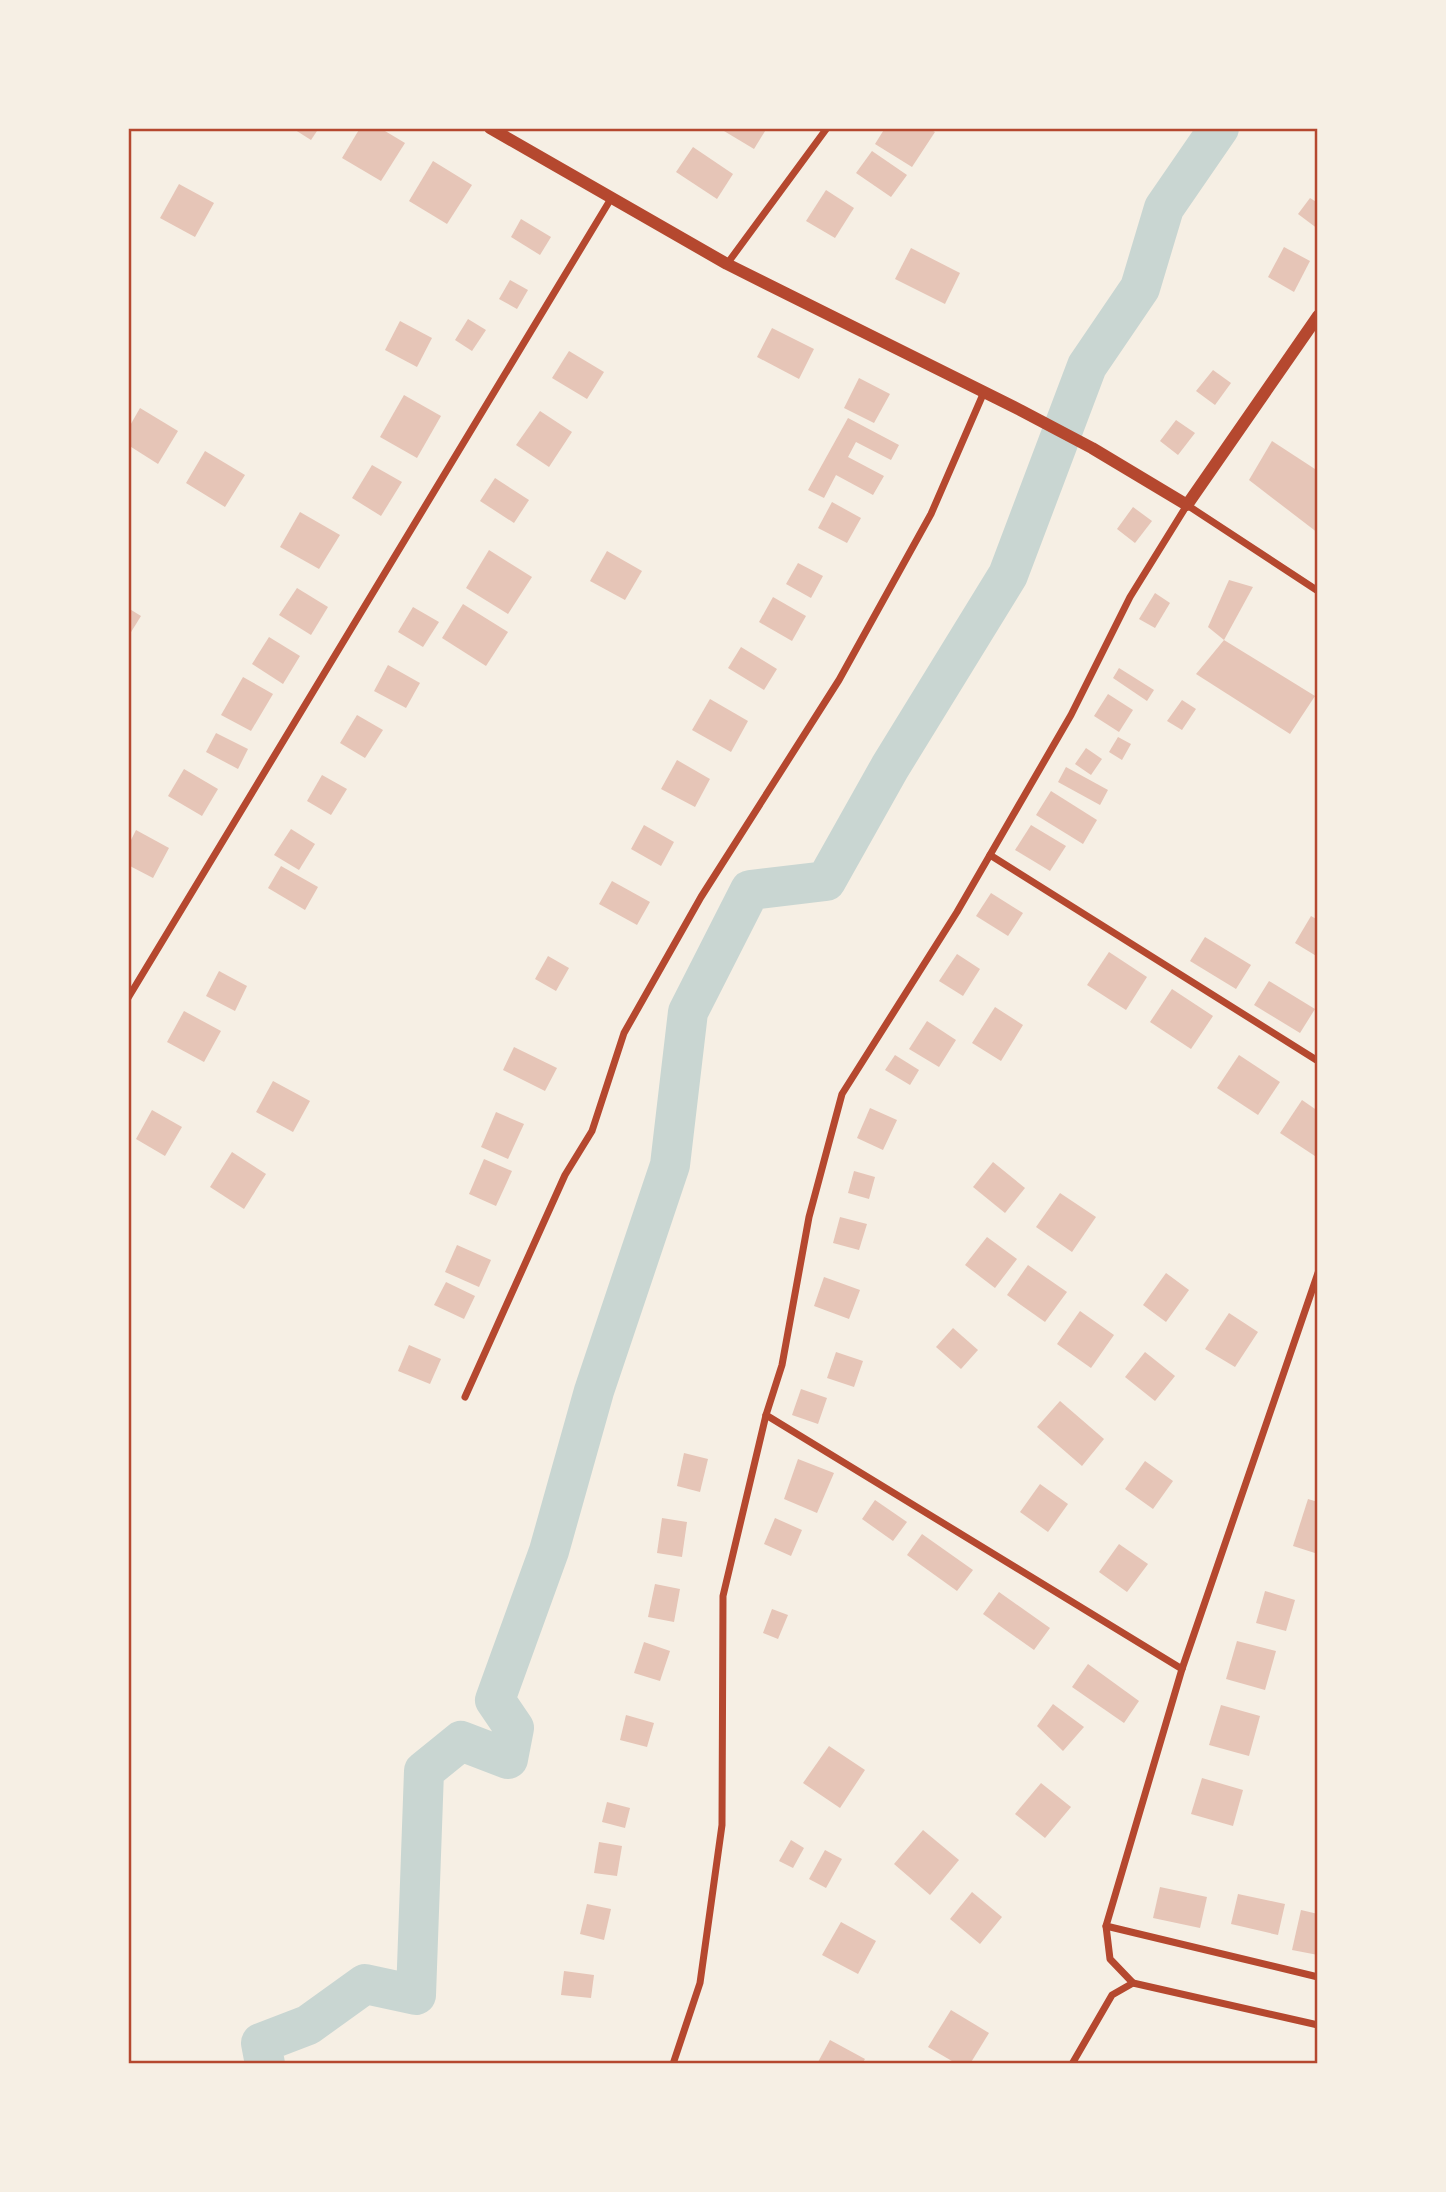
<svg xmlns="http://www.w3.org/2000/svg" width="1446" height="2192" font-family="'Nunito Sans',sans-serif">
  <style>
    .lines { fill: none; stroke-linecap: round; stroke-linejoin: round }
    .river { stroke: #c9d6d2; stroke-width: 40 }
    .building { fill: #e6c5b7 }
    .minor { stroke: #b5482f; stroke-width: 7 }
    .tertiary { stroke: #b5482f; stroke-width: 12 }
    .neatline { fill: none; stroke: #b5482f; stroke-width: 2.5 }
  </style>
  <rect width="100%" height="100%" fill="#f6efe4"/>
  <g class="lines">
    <!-- river -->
    <path class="river" d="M265,2064L261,2043L308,2025L365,1984L416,1995L424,1771L461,1741L508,1759L514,1728L495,1700L549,1551L594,1391L670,1165L688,1012L750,890L826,881L890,767L1008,575L1087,366L1140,288L1164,208L1219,128"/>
  </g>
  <!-- building -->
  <g class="building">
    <path d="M292,128H319L311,140Z"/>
    <path d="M360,128H380L405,143L381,181L342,158Z"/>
    <path d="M719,128H767L754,149Z"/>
    <path d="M885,128H928L935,132L912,167L875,144Z"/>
    <path d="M693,147L733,174L717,199L676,172Z"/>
    <path d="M872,151L907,175L891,197L856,173Z"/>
    <path d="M433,161L472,185L447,224L409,201Z"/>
    <path d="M179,184L214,203L195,237L160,218Z"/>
    <path d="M826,190L854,208L835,238L806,221Z"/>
    <path d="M1310,198L1318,203V229L1298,214Z"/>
    <path d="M521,219L551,237L540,255L511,237Z"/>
    <path d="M1284,247L1310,261L1294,292L1268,277Z"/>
    <path d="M911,248L960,273L945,304L895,279Z"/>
    <path d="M510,280L528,290L517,309L499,299Z"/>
    <path d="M468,319L486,330L472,351L455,340Z"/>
    <path d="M400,321L432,338L417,367L385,350Z"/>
    <path d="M772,328L814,349L799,379L757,357Z"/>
    <path d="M569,351L604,372L587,399L552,378Z"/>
    <path d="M1213,370L1231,383L1215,405L1196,391Z"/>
    <path d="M859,378L890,394L874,423L844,408Z"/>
    <path d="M404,395L441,416L417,458L380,437Z"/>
    <path d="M140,408L178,431L158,464L128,445V429Z"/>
    <path d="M540,411L572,432L549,467L516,445Z"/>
    <path d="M848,418L899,445L891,460L856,442L848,457L884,476L873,495L836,475L824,498L808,490Z"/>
    <path d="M1176,420L1195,433L1178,455L1160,441Z"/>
    <path d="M1272,441L1318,471V533L1249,480Z"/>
    <path d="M205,451L245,475L225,507L186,483Z"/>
    <path d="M372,465L402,482L381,516L352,498Z"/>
    <path d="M495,478L529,500L514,523L480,501Z"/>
    <path d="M832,502L861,518L847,543L818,528Z"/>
    <path d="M1133,507L1152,521L1135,543L1117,529Z"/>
    <path d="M300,512L340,535L319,569L280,547Z"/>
    <path d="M489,550L532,577L508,614L466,588Z"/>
    <path d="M607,551L642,571L625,600L590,581Z"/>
    <path d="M798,563L823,576L811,598L786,584Z"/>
    <path d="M1229,580L1253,587L1224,640L1208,627Z"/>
    <path d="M297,588L328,607L311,635L279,615Z"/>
    <path d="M1155,593L1170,603L1155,628L1139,619Z"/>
    <path d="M773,597L806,616L792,641L759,622Z"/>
    <path d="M463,604L508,632L486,666L442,638Z"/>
    <path d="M413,607L439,622L423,647L398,632Z"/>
    <path d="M128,608L141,616L128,637Z"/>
    <path d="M269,637L300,656L283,684L252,664Z"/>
    <path d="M1224,640L1315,696L1290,734L1196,674Z"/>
    <path d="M741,647L777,669L764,690L728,668Z"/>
    <path d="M388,665L420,683L406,708L374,691Z"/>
    <path d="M1119,668L1154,690L1147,701L1113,678Z"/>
    <path d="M243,677L273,694L251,731L221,715Z"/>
    <path d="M1108,694L1133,710L1119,732L1094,716Z"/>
    <path d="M710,699L748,721L731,752L692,730Z"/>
    <path d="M1182,700L1196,709L1182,730L1167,721Z"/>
    <path d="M357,715L383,730L365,758L340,743Z"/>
    <path d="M216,733L248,749L238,769L206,752Z"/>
    <path d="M1118,737L1131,744L1122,760L1109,752Z"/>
    <path d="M1086,748L1102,759L1091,775L1075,764Z"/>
    <path d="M677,760L710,779L695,807L661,789Z"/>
    <path d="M1066,767L1108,790L1100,805L1058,782Z"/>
    <path d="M184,769L218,789L202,816L168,796Z"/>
    <path d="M322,775L347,789L331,815L307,801Z"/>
    <path d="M1051,791L1097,820L1083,844L1036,815Z"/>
    <path d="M644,825L674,842L661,866L631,849Z"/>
    <path d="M1031,825L1066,846L1050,871L1015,850Z"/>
    <path d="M291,829L315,844L299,870L274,855Z"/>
    <path d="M136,830L169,848L153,878L128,865V846Z"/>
    <path d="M281,866L318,887L305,910L268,888Z"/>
    <path d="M612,881L650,902L637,925L599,904Z"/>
    <path d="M991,893L1023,913L1008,936L976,916Z"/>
    <path d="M1311,916L1318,920V957L1295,943Z"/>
    <path d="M1205,937L1251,965L1236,989L1190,961Z"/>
    <path d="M1109,952L1147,977L1126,1010L1087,985Z"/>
    <path d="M957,954L980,969L963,996L939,981Z"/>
    <path d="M548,956L569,968L556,991L535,979Z"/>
    <path d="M219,971L247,986L235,1011L206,996Z"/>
    <path d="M1269,981L1315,1009L1300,1033L1254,1005Z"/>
    <path d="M1172,989L1213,1016L1191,1049L1150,1022Z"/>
    <path d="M995,1007L1023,1025L1001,1061L972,1043Z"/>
    <path d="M184,1011L221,1031L204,1062L167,1042Z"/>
    <path d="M927,1021L956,1040L939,1067L909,1049Z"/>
    <path d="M514,1047L557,1068L545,1091L503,1070Z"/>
    <path d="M895,1055L919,1070L910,1085L885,1070Z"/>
    <path d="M1239,1055L1280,1082L1258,1115L1217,1088Z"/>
    <path d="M273,1081L310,1101L293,1132L256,1112Z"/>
    <path d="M1302,1100L1318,1111V1158L1280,1133Z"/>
    <path d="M870,1108L897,1120L883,1150L857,1138Z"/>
    <path d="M152,1110L182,1127L165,1156L136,1139Z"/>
    <path d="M496,1112L524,1124L508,1159L481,1147Z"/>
    <path d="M232,1152L266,1174L244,1209L210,1187Z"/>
    <path d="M484,1159L512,1171L496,1206L469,1194Z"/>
    <path d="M993,1162L1025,1188L1005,1213L973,1187Z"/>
    <path d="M854,1171L875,1177L869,1199L848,1193Z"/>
    <path d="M1060,1193L1096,1217L1072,1252L1036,1227Z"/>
    <path d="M840,1217L867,1224L859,1250L833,1243Z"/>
    <path d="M987,1237L1017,1259L995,1288L965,1265Z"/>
    <path d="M457,1245L491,1260L479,1287L445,1272Z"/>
    <path d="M1028,1265L1067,1292L1045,1322L1007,1295Z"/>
    <path d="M1166,1273L1189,1290L1166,1322L1143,1305Z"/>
    <path d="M824,1277L860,1290L849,1319L814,1306Z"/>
    <path d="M446,1282L475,1296L464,1319L434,1305Z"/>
    <path d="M1080,1311L1114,1335L1091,1368L1057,1344Z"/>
    <path d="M1229,1313L1258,1332L1235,1367L1205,1349Z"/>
    <path d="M953,1328L978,1350L961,1369L936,1347Z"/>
    <path d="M409,1345L441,1359L430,1384L398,1371Z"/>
    <path d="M836,1352L863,1361L854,1387L827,1378Z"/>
    <path d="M1145,1352L1175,1376L1155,1401L1125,1377Z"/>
    <path d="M801,1389L827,1398L818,1424L792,1415Z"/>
    <path d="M1060,1401L1104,1439L1082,1466L1037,1427Z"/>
    <path d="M684,1453L708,1459L700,1492L677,1486Z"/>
    <path d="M798,1459L834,1473L817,1513L784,1499Z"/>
    <path d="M1145,1461L1173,1481L1153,1509L1125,1489Z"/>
    <path d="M1040,1484L1068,1504L1048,1532L1020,1512Z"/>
    <path d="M1308,1499L1318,1502V1554L1293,1546Z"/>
    <path d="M875,1500L907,1522L893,1541L862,1519Z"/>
    <path d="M662,1518L687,1522L682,1557L657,1553Z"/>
    <path d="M775,1518L802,1530L791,1556L764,1544Z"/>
    <path d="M922,1534L973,1570L957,1591L907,1555Z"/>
    <path d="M1119,1544L1148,1564L1127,1592L1099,1572Z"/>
    <path d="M655,1584L680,1589L674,1622L648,1617Z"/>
    <path d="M1265,1591L1295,1600L1286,1631L1256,1623Z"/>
    <path d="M999,1592L1050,1628L1034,1650L983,1614Z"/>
    <path d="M772,1609L788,1615L778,1639L763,1633Z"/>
    <path d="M1237,1641L1276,1651L1265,1690L1226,1679Z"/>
    <path d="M644,1642L670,1651L660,1681L634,1673Z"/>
    <path d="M1088,1664L1139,1701L1124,1723L1072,1687Z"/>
    <path d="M1053,1704L1084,1727L1063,1751L1037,1726Z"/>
    <path d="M1221,1705L1260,1716L1249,1756L1209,1745Z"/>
    <path d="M626,1715L654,1723L647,1747L620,1740Z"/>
    <path d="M829,1746L865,1770L840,1808L803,1783Z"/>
    <path d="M1202,1778L1243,1790L1233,1826L1191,1814Z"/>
    <path d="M1041,1783L1071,1807L1045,1838L1015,1814Z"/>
    <path d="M607,1802L630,1808L625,1828L602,1822Z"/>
    <path d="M923,1830L959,1860L930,1895L894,1864Z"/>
    <path d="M791,1840L804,1848L793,1868L779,1861Z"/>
    <path d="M599,1842L622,1846L617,1876L594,1873Z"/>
    <path d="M825,1850L842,1859L826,1888L809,1879Z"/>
    <path d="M1160,1887L1207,1897L1200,1928L1153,1918Z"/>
    <path d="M972,1892L1002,1917L980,1944L950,1919Z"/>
    <path d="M1238,1894L1285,1904L1278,1935L1231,1924Z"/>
    <path d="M587,1904L611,1909L604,1940L580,1934Z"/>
    <path d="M1301,1910L1318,1914V1955L1292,1950Z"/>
    <path d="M841,1922L876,1941L858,1974L822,1955Z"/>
    <path d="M564,1971L594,1975L591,1998L561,1995Z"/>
    <path d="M951,2010L989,2033L970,2064H957L928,2047Z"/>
    <path d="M830,2040L865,2059L862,2064L818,2062Z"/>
  </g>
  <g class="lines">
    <!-- minor -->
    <g class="minor">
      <path d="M727,264L827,128"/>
      <path d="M990,855L1318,1061"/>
      <path d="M128,998L612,197"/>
      <path d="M1318,1273L1182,1669L1106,1926L1110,1959L1133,1983L1318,2025"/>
      <path d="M465,1397L565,1175L592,1131L624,1033L701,897L839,680L931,514L984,392"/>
      <path d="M766,1415L1182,1669"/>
      <path d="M1106,1926L1318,1977"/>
      <path d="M673,2064L700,1983L722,1825L723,1596L766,1415L782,1365L809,1217L842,1094L957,912L1071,715L1130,597L1187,505L1318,591"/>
      <path d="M1072,2064L1112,1995L1133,1983"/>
    </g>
    <!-- tertiary -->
    <path class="tertiary" d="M490,128L727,264L1020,410L1092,448L1187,505L1318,316"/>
  </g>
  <!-- border -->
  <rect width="1446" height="2192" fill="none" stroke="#f6efe4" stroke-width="259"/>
  <rect x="130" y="130" width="1186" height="1932" class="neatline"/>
</svg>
